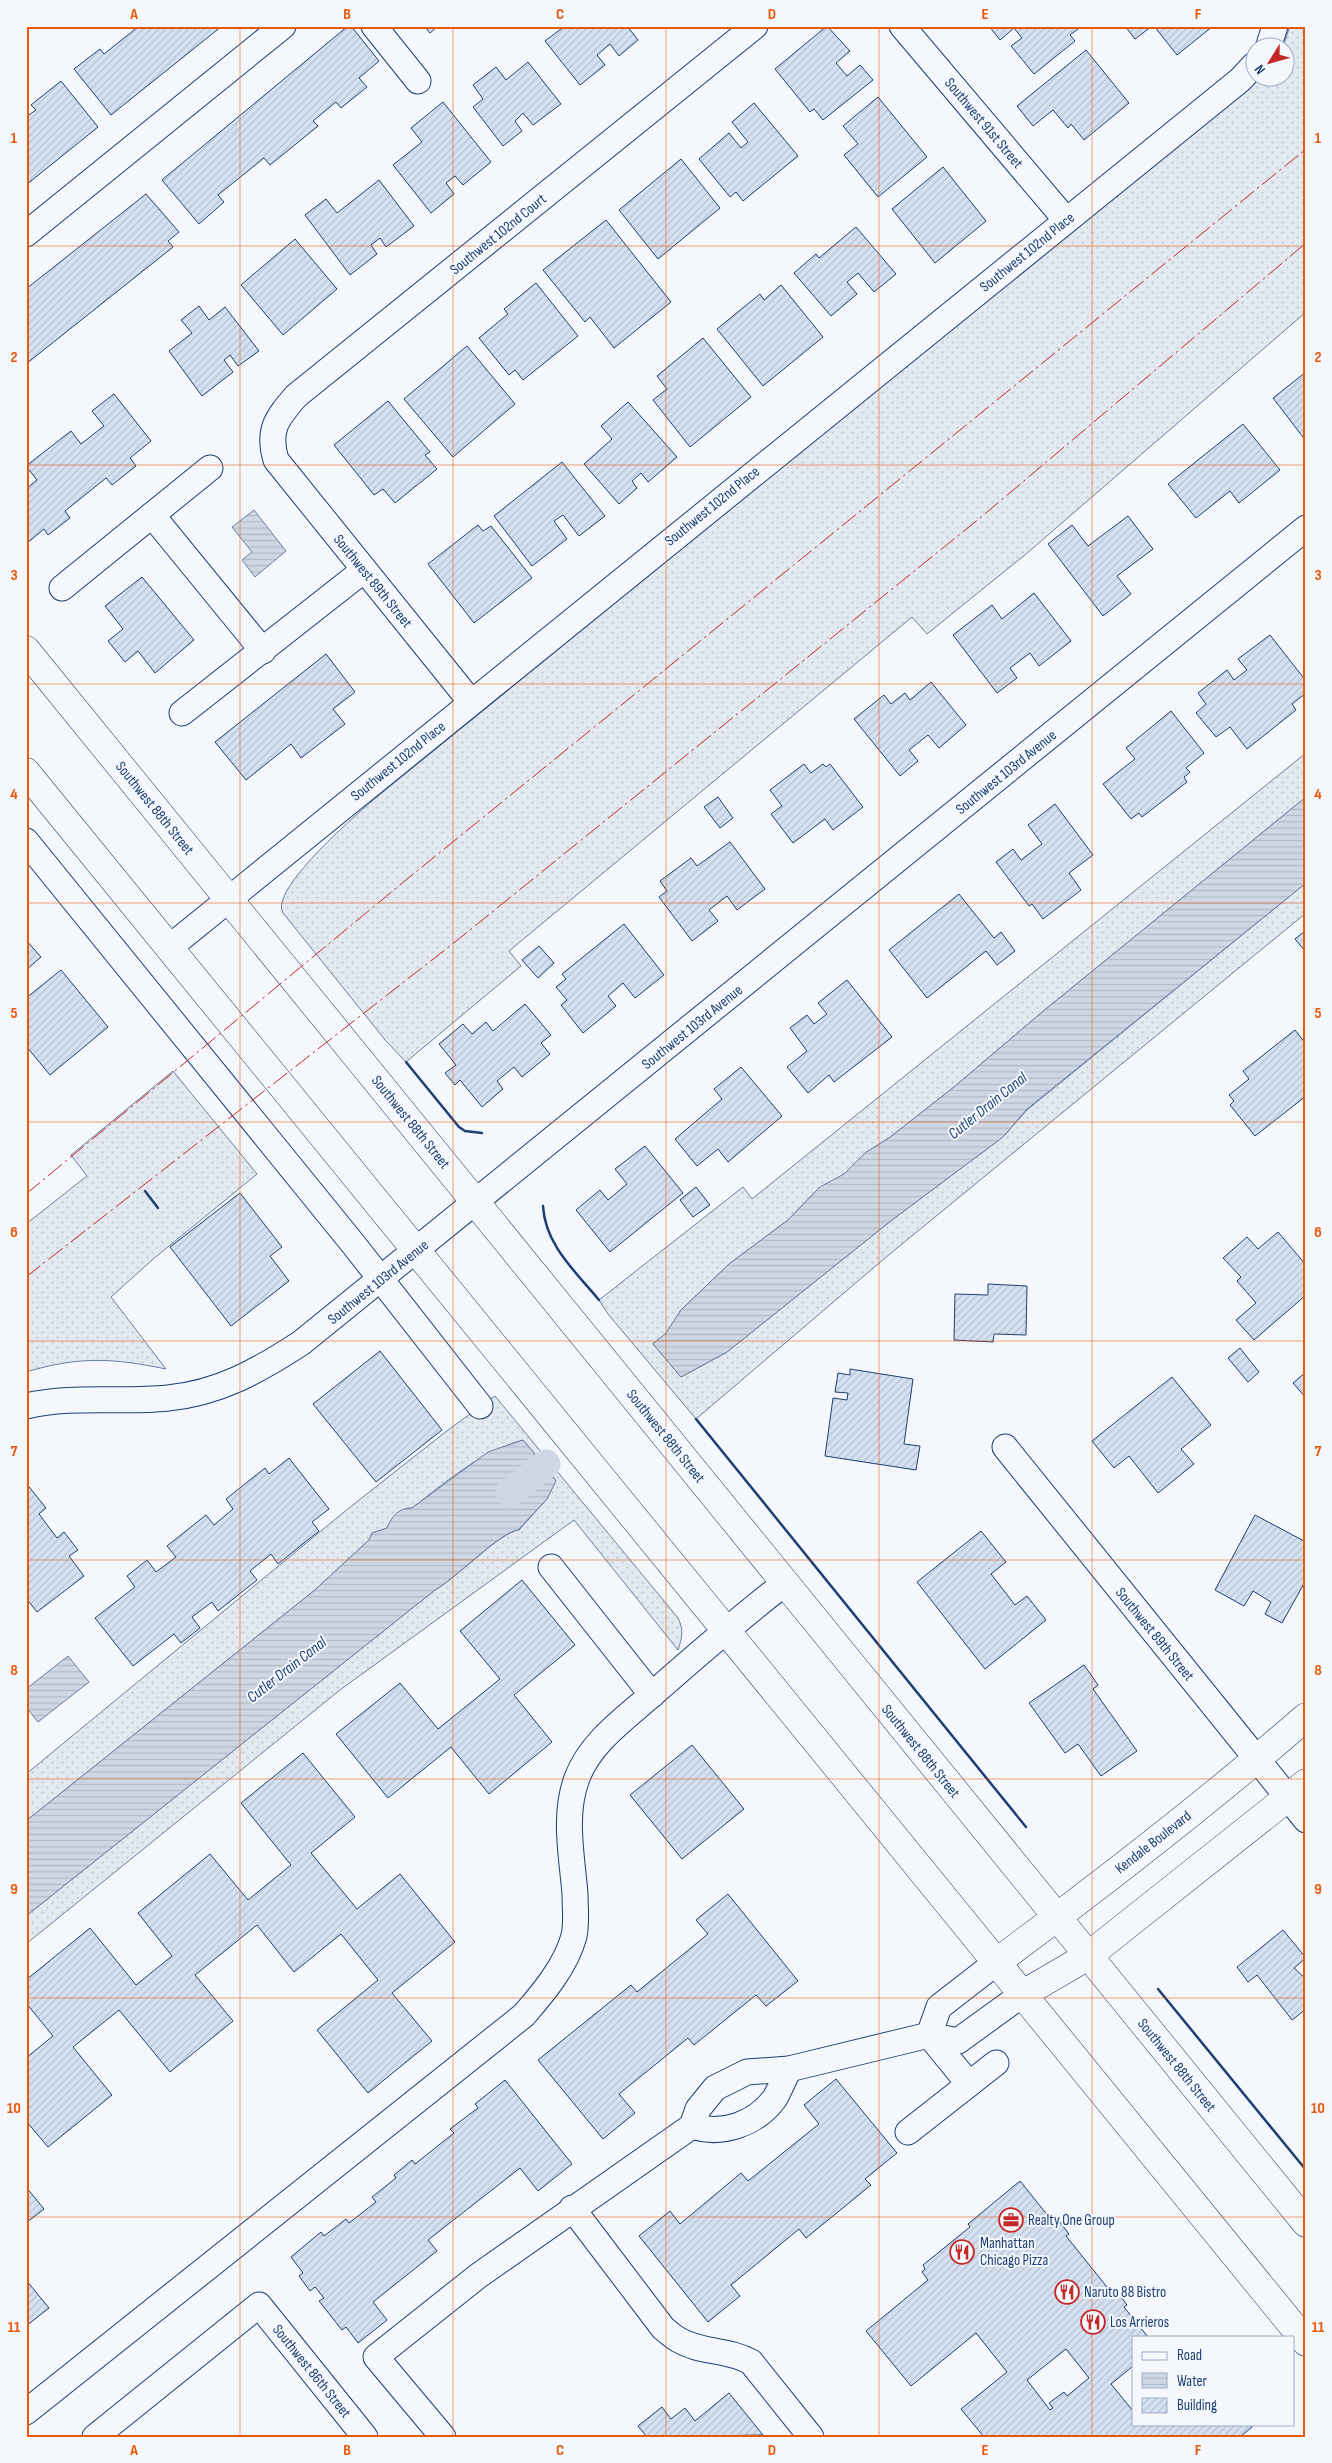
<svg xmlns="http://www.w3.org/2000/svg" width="1332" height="2463" font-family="'Sofia Sans Condensed',sans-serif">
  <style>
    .grass { fill: url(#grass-dots); stroke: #687fa3 }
    .water { fill: url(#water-rules); stroke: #687fa3 }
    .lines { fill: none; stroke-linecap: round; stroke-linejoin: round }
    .canal { stroke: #cfd7e4; stroke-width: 29 }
    .building { fill: url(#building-hatch); stroke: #1d3f73; fill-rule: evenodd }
    .minor-casing { stroke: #1d3f73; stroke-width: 27 }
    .tertiary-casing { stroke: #1d3f73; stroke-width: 29 }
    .primary-casing { stroke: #1d3f73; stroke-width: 29 }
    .minor { stroke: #f4f7fb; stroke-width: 25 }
    .tertiary { stroke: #f4f7fb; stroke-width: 28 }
    .primary { stroke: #f4f7fb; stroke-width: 28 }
    .wall { stroke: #1d3f73; stroke-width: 2.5 }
    .power { stroke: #c62828; stroke-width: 1; stroke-dasharray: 18 4 2.5 4; stroke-linecap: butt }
    .grid { fill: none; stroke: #e8590c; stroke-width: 1; stroke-opacity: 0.55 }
    .labels { text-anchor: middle; stroke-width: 4; stroke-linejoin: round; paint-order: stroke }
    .street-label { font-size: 15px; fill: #1d3f73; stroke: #f4f7fb }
    .poi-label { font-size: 15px; fill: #1d3f73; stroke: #f4f7fb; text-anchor: start }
    .water-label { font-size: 16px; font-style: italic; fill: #1d3f73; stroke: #f4f7fb }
    .neatline { fill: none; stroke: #e8590c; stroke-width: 2 }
    .grid-label { font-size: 16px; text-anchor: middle; font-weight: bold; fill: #e8590c }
  </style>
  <defs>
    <pattern id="grass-dots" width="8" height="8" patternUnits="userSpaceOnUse" patternTransform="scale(1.25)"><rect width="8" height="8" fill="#e3e9f0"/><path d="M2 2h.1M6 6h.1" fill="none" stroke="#c2c9d1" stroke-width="1.8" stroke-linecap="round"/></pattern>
    <pattern id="water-rules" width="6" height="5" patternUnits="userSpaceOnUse" patternTransform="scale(1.25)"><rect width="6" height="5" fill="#cfd7e4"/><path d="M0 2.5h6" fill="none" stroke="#b1bac7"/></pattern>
    <pattern id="building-hatch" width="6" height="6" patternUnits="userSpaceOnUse" patternTransform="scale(1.25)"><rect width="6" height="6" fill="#d5e0f0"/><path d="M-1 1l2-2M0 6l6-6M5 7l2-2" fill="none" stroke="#b6c1d1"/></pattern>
  </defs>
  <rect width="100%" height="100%" fill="#f4f7fb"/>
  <!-- grass -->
  <g class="grass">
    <path d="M1290,26H1306V312L1026,554L927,634L912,617L509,951L521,966L406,1062L386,1041L283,913C269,890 354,817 372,801L1260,78H1284L1283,47Z"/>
    <path d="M1306,753V797L1041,1013L954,1087L889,1138L865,1153L844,1174L813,1194L788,1220L729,1264L681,1310L667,1333L653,1344L681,1377L727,1352L892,1220L1003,1137L1027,1110L1306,883V913L885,1258L696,1419L608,1314L599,1300L743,1187L752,1199Z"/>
    <path d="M173,1071L257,1174L152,1260L111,1297L166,1369C112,1358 80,1356 26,1372V1224L87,1176L71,1155Z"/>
    <path d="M495,1396L678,1618C684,1630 682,1638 678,1650L574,1520L340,1690L26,1944V1916L435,1590C457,1578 500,1532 519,1530L547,1499L545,1467L542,1470L531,1458L535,1454L523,1440C480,1452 447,1481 412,1508C400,1508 391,1518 387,1528L372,1533L369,1540L315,1590L26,1821V1774L344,1512L448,1430Z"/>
  </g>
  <!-- water -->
  <g class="water">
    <path d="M254,510L286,551L255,577L242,560L252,552L232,527Z"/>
    <path d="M1306,797V883L1027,1109L1003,1137L892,1220L727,1352L681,1377L653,1344L666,1333L681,1310L729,1264L788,1220L820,1187L844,1174L865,1153L889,1138L954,1087L1041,1013Z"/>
    <path d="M523,1440L535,1454L532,1458L541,1469L546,1467L556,1481L547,1499L518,1530C500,1532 456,1578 435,1590L26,1916V1821L315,1590L369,1540L372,1533L387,1528C392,1516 398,1508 412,1508L488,1452Z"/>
    <path d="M68,1656L89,1682L38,1722L26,1707V1689Z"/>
  </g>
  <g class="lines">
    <!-- canal -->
    <path class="canal" d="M510,1493L546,1464"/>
  </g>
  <!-- building -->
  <g class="building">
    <path d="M139,26H222L111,115L74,69L100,49L104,54Z"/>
    <path d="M348,26H351L379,61L359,78L367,87L341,108L336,102L313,121L318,126L270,165L264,158L218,195L224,202L199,224L162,180Z"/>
    <path d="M424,26H438L430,33Z"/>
    <path d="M565,26H627L638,40L619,56L610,44L597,55L605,65L580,85L545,41Z"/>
    <path d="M827,26L850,51L836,63L847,76L860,65L873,80L823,120L814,109L810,112L775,69Z"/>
    <path d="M989,26H1076L1078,29L1070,35L1075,41L1034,74L1011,46L1022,38L1014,28L1000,40Z"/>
    <path d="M1125,26H1152L1135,39Z"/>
    <path d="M1154,26H1213L1177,55Z"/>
    <path d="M1086,50L1129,103L1084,140L1071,124L1068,128L1053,110L1033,126L1017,106Z"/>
    <path d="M528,62L561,104L533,125L523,113L515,121L522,131L503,146L473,107L483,99L473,85L496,67L506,80Z"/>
    <path d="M61,81L98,127L26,185V117L36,110L31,105Z"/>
    <path d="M878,97L927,157L878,197L844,155L858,144L843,126Z"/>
    <path d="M443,102L491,162L463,185L455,176L446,183L454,194L431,213L393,165L422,142L411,128Z"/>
    <path d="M754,103L798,156L743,201L736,192L730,197L699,159L729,133L741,148L748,142L732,122Z"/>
    <path d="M681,159L720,208L658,259L619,210Z"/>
    <path d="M943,167L986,221L935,263L892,209Z"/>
    <path d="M379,180L414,226L386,247L380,238L371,245L377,254L350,275L305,215L326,199L337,213Z"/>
    <path d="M146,194L179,232L168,241L173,247L26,364V289Z"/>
    <path d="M606,220L671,302L614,348L590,317L585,322L543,270Z"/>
    <path d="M856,227L896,274L874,292L858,273L847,282L857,294L831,316L794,273L816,254L819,258Z"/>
    <path d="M295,239L337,289L283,335L241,285Z"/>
    <path d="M536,283L578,336L523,380L515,370L509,375L479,338L508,314L504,309Z"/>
    <path d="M781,285L823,337L763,386L717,329L760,294L764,300Z"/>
    <path d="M199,306L209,320L225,307L259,351L238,366L230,355L224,360L233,372L202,396L169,351L192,333L181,320Z"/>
    <path d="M703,338L751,397L690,447L653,400L667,389L657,376Z"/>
    <path d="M467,346L515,404L453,457L404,399Z"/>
    <path d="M1306,372V441L1273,398Z"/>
    <path d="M114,394L151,441L130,458L136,466L112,485L106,478L65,511L70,518L48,535L44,529L26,544V489L37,480L26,466L71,431L81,444L104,426L92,411Z"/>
    <path d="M388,401L430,452L425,455L437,469L395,503L383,489L374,495L334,445Z"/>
    <path d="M628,402L677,457L648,482L641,473L632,481L637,488L619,504L584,464L612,439L601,426Z"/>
    <path d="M1243,424L1280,470L1239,503L1230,491L1196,518L1168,484Z"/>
    <path d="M562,462L605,516L579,536L563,515L554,521L567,539L532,566L494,516Z"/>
    <path d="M1128,516L1153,549L1117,576L1131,594L1103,616L1048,544L1072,525L1088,546Z"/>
    <path d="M478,525L483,531L491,526L532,578L474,623L428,564Z"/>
    <path d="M142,577L194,640L155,673L138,651L125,662L108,641L123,629L105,606Z"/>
    <path d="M1034,593L1071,641L1039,666L1030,653L1010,668L1017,678L997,693L953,635L992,605L1002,619Z"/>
    <path d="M1270,635L1306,681V693L1292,704L1296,710L1247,749L1230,727L1216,737L1196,713L1206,704L1198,693L1227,670L1234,680L1247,670L1238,659Z"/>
    <path d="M326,654L355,692L333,709L345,724L301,758L291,744L246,780L215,742Z"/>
    <path d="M931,682L966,725L939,748L928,735L909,750L918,761L900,776L854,719L884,695L891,704L905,693L910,700Z"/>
    <path d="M1171,711L1204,753L1186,768L1190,772L1184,777L1187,782L1142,817L1139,813L1131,819L1103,784L1135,759L1126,748Z"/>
    <path d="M804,764L811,773L823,764L826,767L830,764L863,807L833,830L825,819L793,843L771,814L782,806L770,790Z"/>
    <path d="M718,797L733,818L720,828L704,807Z"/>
    <path d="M1055,804L1093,855L1069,873L1081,890L1043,919L1032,904L1029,906L996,862L1013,849L1021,860L1042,844L1028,825Z"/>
    <path d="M730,842L765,889L737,910L727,896L709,910L718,921L692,941L659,897L667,891L660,881L691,858L697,866Z"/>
    <path d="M959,894L994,938L1001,932L1015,951L997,965L986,951L927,998L889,950Z"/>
    <path d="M624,924L664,975L635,998L623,983L608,996L616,1006L583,1033L561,1005L567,1000L556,987L566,979L562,974Z"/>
    <path d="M1306,930V950L1305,951L1295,939Z"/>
    <path d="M26,940L41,957L26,970Z"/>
    <path d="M539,946L554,963L538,978L522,960Z"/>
    <path d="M61,970L108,1027L50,1075L26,1046V998Z"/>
    <path d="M847,980L892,1037L834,1082L829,1075L808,1093L787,1067L807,1051L790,1028L807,1015L814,1024L827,1014L818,1003Z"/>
    <path d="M525,1004L551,1035L541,1043L550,1054L522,1077L514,1067L497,1081L503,1089L482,1107L460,1080L455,1085L445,1073L456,1065L439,1044L463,1024L472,1034L486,1022L493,1031Z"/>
    <path d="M1295,1030L1306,1044V1096L1255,1136L1230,1105L1234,1101L1229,1095L1249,1079L1243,1071Z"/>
    <path d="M741,1067L782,1116L728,1162L718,1149L697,1166L675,1139L722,1099L714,1089Z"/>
    <path d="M645,1146L683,1193L610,1252L576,1210L600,1190L608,1200L627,1184L615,1169Z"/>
    <path d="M696,1187L710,1205L693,1217L680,1200Z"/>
    <path d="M240,1193L282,1247L270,1256L289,1281L231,1326L170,1247Z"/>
    <path d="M1278,1232L1306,1265V1295L1254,1340L1236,1320L1256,1303L1237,1281L1241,1277L1223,1258L1247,1237L1258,1249Z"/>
    <path d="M988,1284L1027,1286L1026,1335L994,1334L993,1342L954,1340L955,1294L988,1295Z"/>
    <path d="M1240,1348L1259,1372L1248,1382L1228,1358Z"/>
    <path d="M380,1351L442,1430L376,1482L313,1404Z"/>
    <path d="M850,1369L913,1379L904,1444L920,1446L916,1470L825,1456L833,1398L847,1400L848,1393L835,1392L838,1373L850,1375Z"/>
    <path d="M1306,1372V1398L1293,1383Z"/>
    <path d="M1172,1377L1211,1425L1181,1449L1194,1464L1158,1493L1129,1456L1114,1468L1092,1441Z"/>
    <path d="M289,1458L329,1509L312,1522L319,1531L278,1564L271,1554L250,1571L257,1580L218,1611L212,1602L192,1617L200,1628L181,1643L174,1634L133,1666L95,1618L135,1587L127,1576L147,1560L156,1572L176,1557L167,1546L206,1515L214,1525L233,1509L226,1499L265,1468L269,1474Z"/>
    <path d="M26,1483L46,1508L39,1514L57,1538L64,1532L78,1550L69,1556L84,1576L37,1612L26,1598Z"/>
    <path d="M1255,1515L1306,1542V1580L1282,1623L1265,1614L1271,1602L1253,1591L1244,1606L1215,1590Z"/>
    <path d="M981,1531L1006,1562L991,1574L1015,1605L1027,1596L1046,1620L985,1669L917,1582Z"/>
    <path d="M522,1580L575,1645L514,1695L552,1742L489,1794L451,1747L388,1798L336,1734L400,1683L438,1729L500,1679L460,1631Z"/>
    <path d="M1084,1665L1098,1685L1093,1689L1137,1751L1101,1776L1078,1744L1065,1753L1029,1703Z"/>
    <path d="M692,1745L744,1809L682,1859L630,1795Z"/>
    <path d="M303,1753L355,1817L311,1853L357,1909L400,1874L455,1942L392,1993L432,2041L368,2093L317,2030L378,1980L341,1934L294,1972L257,1925L195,1975L233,2021L170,2072L119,2010L73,2047L112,2095L48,2147L26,2121V2058L53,2036L26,2003V1980L90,1928L136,1985L172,1956L138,1913L210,1854L248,1900L291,1865L241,1803Z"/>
    <path d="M728,1894L798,1981L766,2006L756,1995L694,2045L688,2038L619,2094L635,2113L603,2139L538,2060L631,1985L637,1992L708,1934L696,1920Z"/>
    <path d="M1283,1930L1306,1958L1294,1968L1306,1979V2009L1292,2020L1257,1975L1248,1982L1237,1967Z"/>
    <path d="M836,2079L897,2153L865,2179L871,2185L806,2238L799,2229L731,2285L740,2296L708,2322L639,2236L670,2211L680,2224L741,2173L748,2181L819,2124L804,2105Z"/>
    <path d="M505,2080L572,2164L538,2191L520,2168L428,2240L437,2251L373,2302L387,2320L358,2343L346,2327L342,2330L319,2301L324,2298L315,2287L310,2291L299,2276L303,2273L291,2257L321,2232L324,2236L346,2219L349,2223L376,2202L372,2197L396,2178L394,2175L412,2160L415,2164L454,2133L450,2129L478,2108L475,2104Z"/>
    <path d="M1020,2181L1053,2222L1057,2218L1069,2234L1066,2236L1111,2292L1115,2289L1127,2305L1124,2307L1148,2337H1133V2366L1111,2384L1133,2411V2424H1250L1252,2427L1240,2437H984L961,2409L1007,2372L976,2333L911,2386L866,2331L928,2280L922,2272L925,2269L923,2265L970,2227L968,2224ZM1066,2349L1089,2378L1067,2396L1064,2392L1049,2403L1053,2408L1050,2410L1027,2380Z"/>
    <path d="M26,2187L44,2209L26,2223Z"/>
    <path d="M26,2280L49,2308L26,2326Z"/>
    <path d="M729,2393L763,2435L647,2437L638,2426L662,2407L671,2419L685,2408L695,2421Z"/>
  </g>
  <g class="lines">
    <!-- minor casing -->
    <g class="minor-casing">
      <g id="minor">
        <path d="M374,26L418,81"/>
        <path d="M902,26L1066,220"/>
        <path d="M1268,48L1275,26"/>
        <path d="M26,234L283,26"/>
        <path d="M152,515L263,651"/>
        <path d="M62,588L210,468"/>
        <path d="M471,702L276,460C267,430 277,418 296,396L755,26"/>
        <path d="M182,713L364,570"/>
        <path d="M26,841L354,1245L480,1406"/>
        <path d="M170,947L1240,80L1254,65"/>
        <path d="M26,1406C73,1395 120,1403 168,1398C219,1393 258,1371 301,1343L1306,528"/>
        <path d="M1005,1447L1306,1820"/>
        <path d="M551,1567L652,1695"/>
        <path d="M929,2035L939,2007L997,1962"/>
        <path d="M929,2035L969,2084"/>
        <path d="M692,2126C722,2136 756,2124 775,2098C780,2089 784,2079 789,2069"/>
        <path d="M908,2132L996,2063"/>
        <path d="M572,2208L663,2328C668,2332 673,2337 679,2340C701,2353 728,2349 751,2362L811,2437"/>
        <path d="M26,2412L524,2015C543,1993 566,1966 574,1936C577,1922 575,1908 575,1894C572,1856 563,1815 577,1778C591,1741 626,1718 655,1692C697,1655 740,1618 785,1583"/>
        <path d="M95,2437L259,2305L365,2437"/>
        <path d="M443,2437L376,2357L478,2276L692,2126L698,2109L715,2088L747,2072L789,2069L929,2035L958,2041L1023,1994"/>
      </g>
    </g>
    <!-- tertiary casing -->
    <g class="tertiary-casing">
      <g id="tertiary">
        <path d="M997,1962C1102,1884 1207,1803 1306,1717"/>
        <path d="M1023,1994L1088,1956L1306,1783"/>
      </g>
    </g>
    <!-- primary casing -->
    <g class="primary-casing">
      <g id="primary">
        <path d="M26,650L1306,2223"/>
        <path d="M26,772L1306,2342"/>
      </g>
    </g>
    <!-- minor -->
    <use href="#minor" class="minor"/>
    <!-- tertiary -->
    <use href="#tertiary" class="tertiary"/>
    <!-- primary -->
    <use href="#primary" class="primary"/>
    <!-- wall -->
    <g class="wall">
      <path d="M406,1062L459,1127L465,1131L482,1133"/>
      <path d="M145,1191L158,1208"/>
      <path d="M543,1206C545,1245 576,1272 599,1300"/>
      <path d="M696,1419L1026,1827"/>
      <path d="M1158,1989L1306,2170"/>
    </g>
    <!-- power -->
    <g class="power">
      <path d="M26,1194L406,880L1306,149"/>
      <path d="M26,1277L455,942L980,518L1306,243"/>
    </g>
  </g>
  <!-- grid -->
  <path class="grid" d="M240,26V2437M453,26V2437M666,26V2437M879,26V2437M1092,26V2437M26,246H1306M26,465H1306M26,684H1306M26,903H1306M26,1122H1306M26,1341H1306M26,1560H1306M26,1779H1306M26,1998H1306M26,2217H1306"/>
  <!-- icons -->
  <defs>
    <g id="office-ring" transform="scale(1.25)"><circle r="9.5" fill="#f4f7fb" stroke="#c62828" stroke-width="1.5"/><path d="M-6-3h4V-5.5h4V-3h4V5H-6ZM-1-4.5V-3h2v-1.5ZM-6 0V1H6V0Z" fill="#c62828"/></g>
    <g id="restaurant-ring" transform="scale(1.25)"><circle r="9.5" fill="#f4f7fb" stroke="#c62828" stroke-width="1.5"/><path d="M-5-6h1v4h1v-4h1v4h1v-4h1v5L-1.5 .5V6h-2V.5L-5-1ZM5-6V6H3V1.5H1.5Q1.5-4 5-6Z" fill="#c62828"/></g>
  </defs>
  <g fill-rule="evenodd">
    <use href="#office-ring" x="1011" y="2220"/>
    <use href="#restaurant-ring" x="962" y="2252"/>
    <use href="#restaurant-ring" x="1067" y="2292"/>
    <use href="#restaurant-ring" x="1093" y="2322"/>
  </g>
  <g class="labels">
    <!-- street labels -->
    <g class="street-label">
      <text transform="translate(984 123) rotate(50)" y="5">Southwest 91st Street</text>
      <text transform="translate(498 234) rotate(-39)" y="5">Southwest 102nd Court</text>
      <text transform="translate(1027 252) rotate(-39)" y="5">Southwest 102nd Place</text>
      <text transform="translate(712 506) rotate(-39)" y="5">Southwest 102nd Place</text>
      <text transform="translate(373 581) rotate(51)" y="5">Southwest 89th Street</text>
      <text transform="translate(398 761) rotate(-39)" y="5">Southwest 102nd Place</text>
      <text transform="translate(1006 772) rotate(-39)" y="5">Southwest 103rd Avenue</text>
      <text transform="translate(155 808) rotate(51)" y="5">Southwest 88th Street</text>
      <text transform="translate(692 1027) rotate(-39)" y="5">Southwest 103rd Avenue</text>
      <text transform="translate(411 1122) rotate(51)" y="5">Southwest 88th Street</text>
      <text transform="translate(378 1282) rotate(-39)" y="5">Southwest 103rd Avenue</text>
      <text transform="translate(666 1436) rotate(51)" y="5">Southwest 88th Street</text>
      <text transform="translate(1155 1634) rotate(51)" y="5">Southwest 89th Street</text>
      <text transform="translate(921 1751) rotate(51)" y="5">Southwest 88th Street</text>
      <text transform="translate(1153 1842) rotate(-38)" y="5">Kendale Boulevard</text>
      <text transform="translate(1177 2065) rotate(51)" y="5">Southwest 88th Street</text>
      <text transform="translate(312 2371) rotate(51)" y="5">Southwest 86th Street</text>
    </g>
    <!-- poi labels -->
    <g class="poi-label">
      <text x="1028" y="2225">Realty One Group</text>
      <text x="980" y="2248">Manhattan<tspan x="980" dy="17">Chicago Pizza</tspan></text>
      <text x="1084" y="2297">Naruto 88 Bistro</text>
      <text x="1110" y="2327">Los Arrieros</text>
    </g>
    <!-- water labels -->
    <g class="water-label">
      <text transform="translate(987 1105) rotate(-39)" y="6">Cutler Drain Canal</text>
      <text transform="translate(286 1669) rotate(-38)" y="6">Cutler Drain Canal</text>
    </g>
  </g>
  <!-- border -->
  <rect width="1332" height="2463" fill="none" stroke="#f4f7fb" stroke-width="55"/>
  <!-- legend -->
  <rect x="1132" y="2336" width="162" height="90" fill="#f4f7fb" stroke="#9eadc5"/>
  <rect x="1142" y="2352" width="25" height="8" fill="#f4f7fb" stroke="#9eadc5"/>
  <text x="1177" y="2360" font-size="15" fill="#1d3f73">Road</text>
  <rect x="1142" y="2373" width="25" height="15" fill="url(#water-rules)" stroke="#9eadc5"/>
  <text x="1177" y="2386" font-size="15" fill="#1d3f73">Water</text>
  <rect x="1142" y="2398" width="25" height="15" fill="url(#building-hatch)" stroke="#9eadc5"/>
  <text x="1177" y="2410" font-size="15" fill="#1d3f73">Building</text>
  <!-- north arrow -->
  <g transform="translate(1270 62) rotate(233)"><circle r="24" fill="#f4f7fb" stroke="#9eadc5"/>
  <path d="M0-4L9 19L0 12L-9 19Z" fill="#c62828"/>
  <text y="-8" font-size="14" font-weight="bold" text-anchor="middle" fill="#1d3f73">N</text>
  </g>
  <rect x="28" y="28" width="1276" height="2408" class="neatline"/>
  <g class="grid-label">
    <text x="134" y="19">A</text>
    <text x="347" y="19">B</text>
    <text x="560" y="19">C</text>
    <text x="772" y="19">D</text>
    <text x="985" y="19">E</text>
    <text x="1198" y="19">F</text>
    <text x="14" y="143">1</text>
    <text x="1318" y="143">1</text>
    <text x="14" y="362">2</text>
    <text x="1318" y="362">2</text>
    <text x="14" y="580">3</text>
    <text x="1318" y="580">3</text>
    <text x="14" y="799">4</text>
    <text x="1318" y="799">4</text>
    <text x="14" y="1018">5</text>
    <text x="1318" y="1018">5</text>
    <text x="14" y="1237">6</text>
    <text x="1318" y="1237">6</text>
    <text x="14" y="1456">7</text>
    <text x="1318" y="1456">7</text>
    <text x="14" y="1675">8</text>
    <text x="1318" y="1675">8</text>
    <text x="14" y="1894">9</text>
    <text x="1318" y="1894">9</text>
    <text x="14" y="2113">10</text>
    <text x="1318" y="2113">10</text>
    <text x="14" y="2332">11</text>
    <text x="1318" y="2332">11</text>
    <text x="134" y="2455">A</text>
    <text x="347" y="2455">B</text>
    <text x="560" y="2455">C</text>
    <text x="772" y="2455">D</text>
    <text x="985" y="2455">E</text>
    <text x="1198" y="2455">F</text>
  </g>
</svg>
